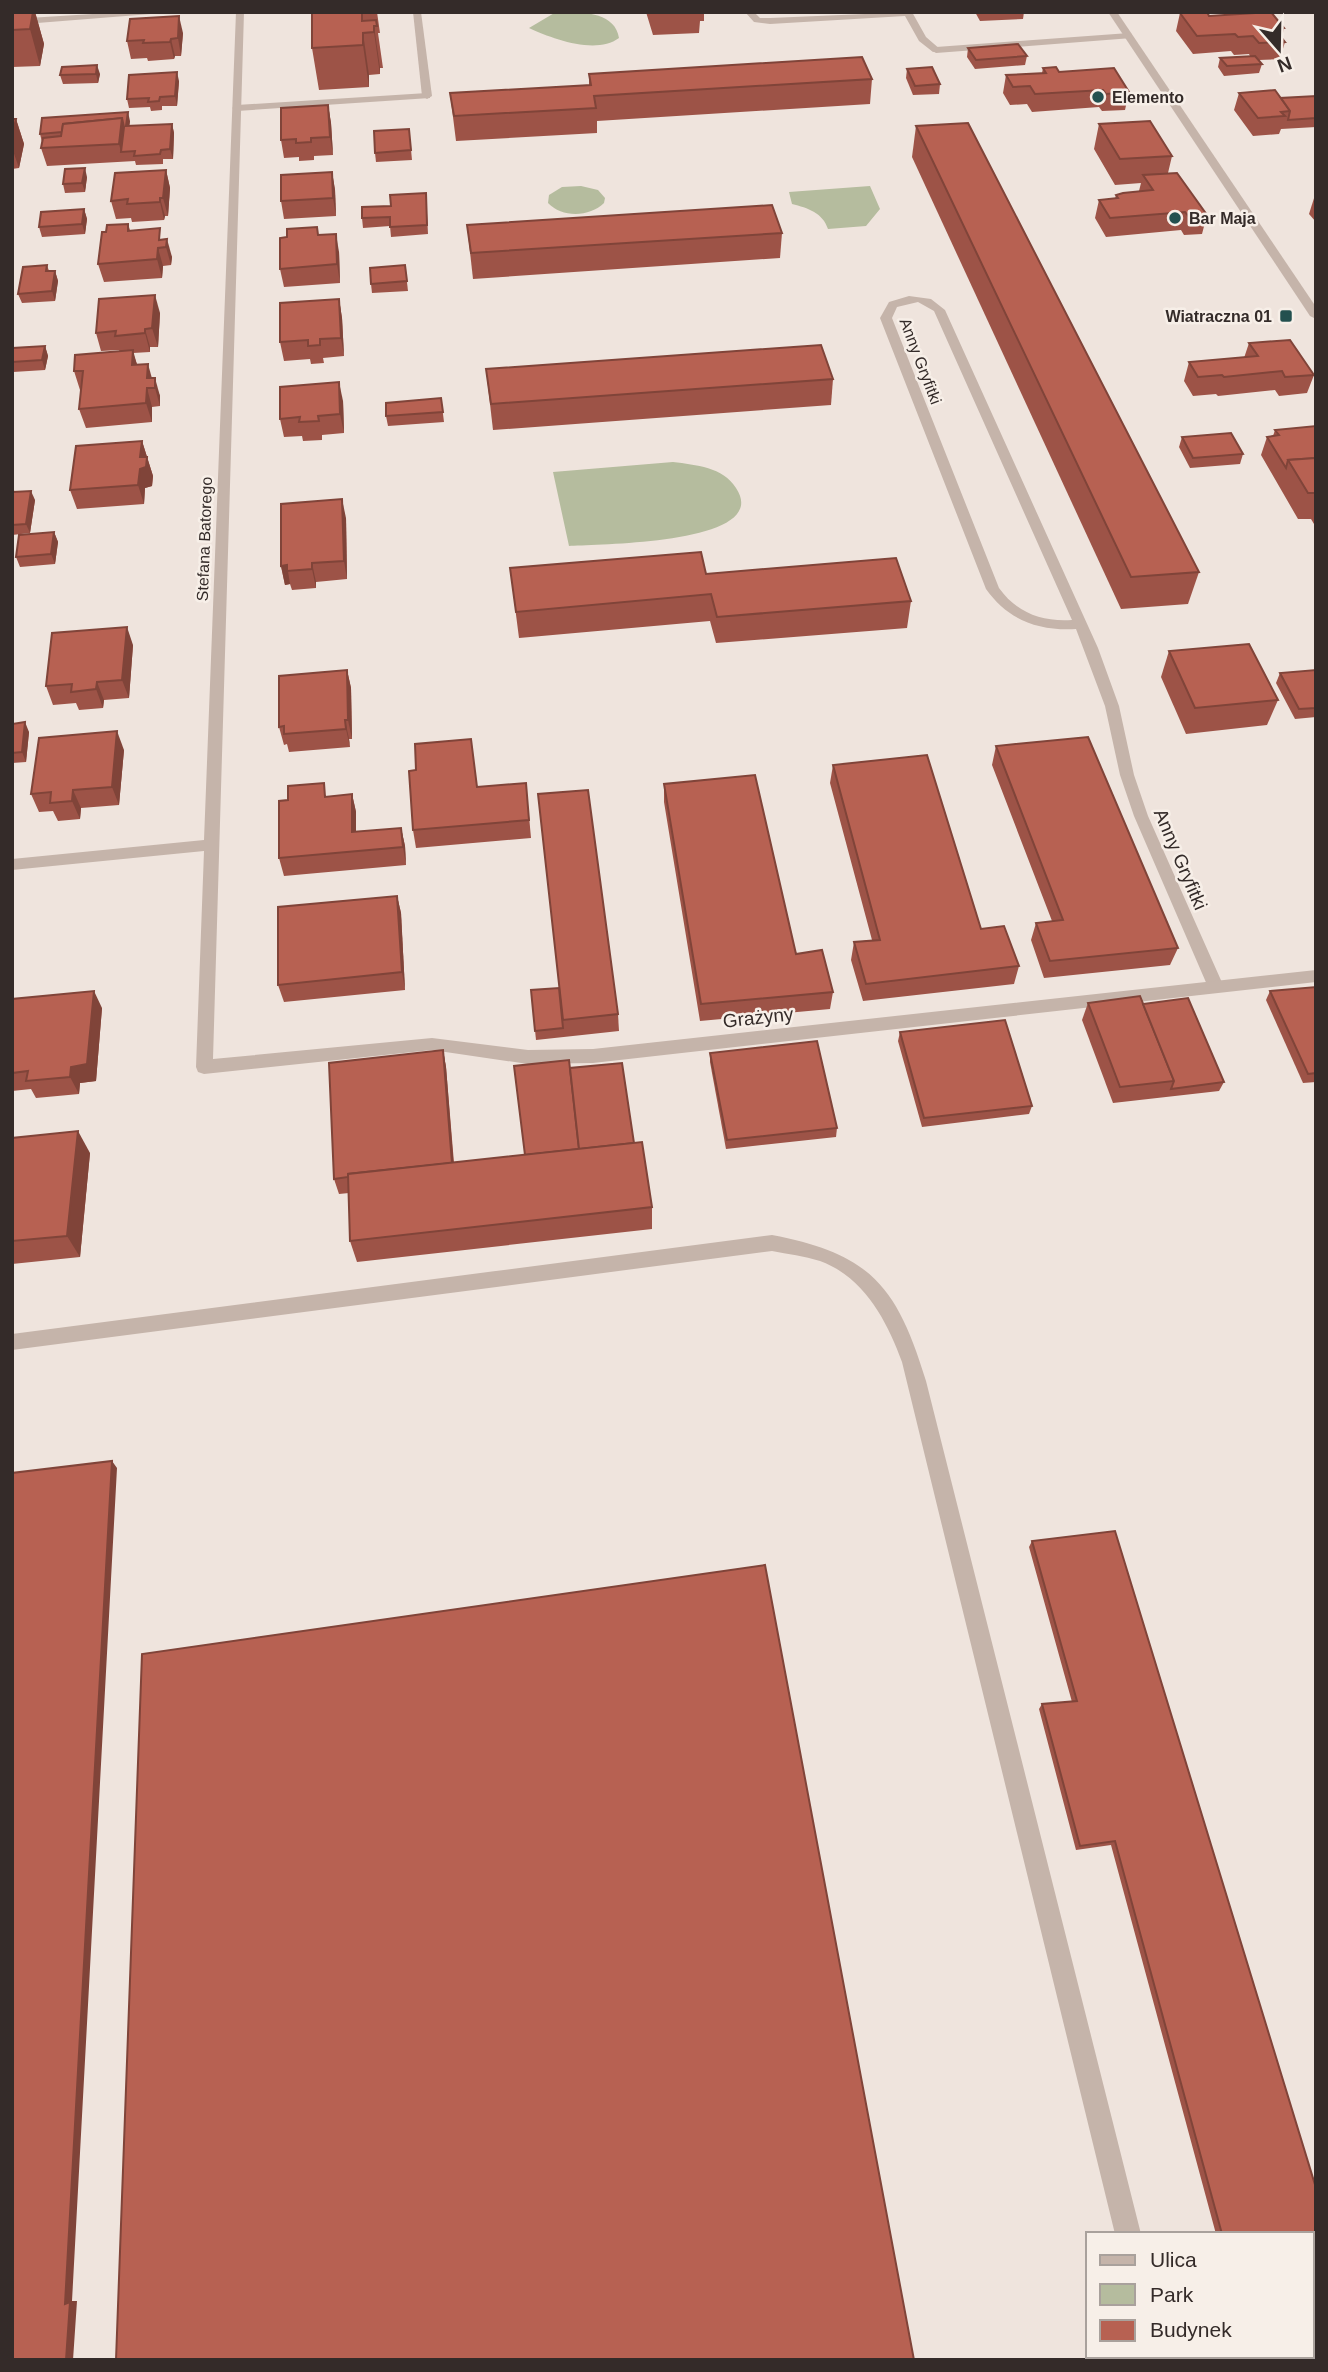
<svg xmlns="http://www.w3.org/2000/svg" width="1328" height="2372" font-family="Arial,sans-serif">
  <style>
    .green { fill: #b5bc9e }
    .lines { fill: none; stroke-linecap: round; stroke-linejoin: round }
    .lane { fill: #c5b4aa; fill-rule: evenodd }
    .street { fill: #c5b4aa; fill-rule: evenodd }
    .wall { fill: #9d5347 }
    .shaded-wall { fill: #804439 }
    .building { fill: #b76152; stroke: #804439; stroke-width: 2 }
    .poi-dot { fill: #23504f; stroke: #f7efe8; stroke-width: 2.5 }
    .labels { text-anchor: middle; stroke-width: 5; stroke-linejoin: round; paint-order: stroke }
    .far-poi-label { font-size: 16px; font-weight: bold; fill: #342b29; stroke: #f7efe8; text-anchor: start }
    .far-street-label { font-size: 16px; fill: #342b29; stroke: #f7efe8 }
    .street-label { font-size: 19px; fill: #342b29; stroke: #f7efe8 }
  </style>
  <rect width="100%" height="100%" fill="#efe4dd"/>
  <!-- green -->
  <g class="green">
    <path d="M556,12C577,12 615,10 619,38C596,55 553,39 529,28Z"/>
    <path d="M581,186L598,190L605,198L604,203C590,217 562,218 548,203L549,195L562,187Z"/>
    <path d="M870,186L880,209L866,226L828,229C823,213 808,208 792,204L789,192Z"/>
    <path d="M673,462C696,465 723,467 736,488C774,545 593,544 569,546L553,472Z"/>
  </g>
  <g class="lines">
    <!-- lane -->
    <g class="lane">
      <path d="M1129,33L1132,34V38L936,53L931,50L936,47Z"/>
      <path d="M427,93L430,94V98L237,111L232,108L237,105Z"/>
      <path d="M909,296L931,299L945,310L1098,648L1119,706L1134,775L1148,816L1224,987L1222,991H1210L1208,987L1134,816L1120,775L1105,706L1076,629C1038,631 1008,620 986,589L880,318L889,302ZM918,302L934,311L1072,620C1042,622 1017,613 999,588L892,318L897,307Z"/>
      <path d="M772,1235C871,1254 897,1286 926,1381L1141,2234H1115L902,1362C887,1321 864,1277 820,1261C804,1256 788,1254 772,1251L12,1350V1334Z"/>
      <path d="M1155,2356H1181L1183,2360H1157Z"/>
    </g>
    <!-- street -->
    <g class="street">
      <path d="M125,12H176L12,25V19Z"/>
      <path d="M236,12H244L213,1059L432,1038L528,1050L593,1049L1316,970V982L593,1063L528,1064L432,1050L204,1074L198,1072L196,1067L204,851L12,870V859L204,840Z"/>
      <path d="M413,12H421L432,96L427,99L422,96Z"/>
      <path d="M745,12H754L760,18H770L912,12L926,37L941,50L933,52L919,41L905,16L770,24L754,22Z"/>
      <path d="M1108,12H1117L1316,307V319L1310,316Z"/>
    </g>
  </g>
  <!-- wall -->
  <g class="wall">
    <path d="M12,12H35L44,44L40,66L12,67Z"/>
    <path d="M312,12H377L380,33H378L383,68H380V74L369,75V87L319,90L312,48Z"/>
    <path d="M646,12H708V14H704V21H700L699,33L653,35Z"/>
    <path d="M975,12H1024L1023,19L980,21Z"/>
    <path d="M1180,13L1209,16L1284,28L1282,38L1285,42L1280,59L1259,60L1262,64L1259,73L1224,76L1218,67L1220,58L1250,56L1249,54L1234,55L1231,51L1193,54L1176,31Z"/>
    <path d="M183,33L181,56H175L174,59L148,61L147,58L131,59L127,41Z"/>
    <path d="M968,48L1027,56L1025,65L975,69L967,57Z"/>
    <path d="M62,67L100,74L98,83L63,84L60,75Z"/>
    <path d="M1043,68L1059,72L1129,92L1125,110L1102,111L1099,107L1032,112L1027,104L1010,105L1003,93L1006,75L1042,73Z"/>
    <path d="M907,69L940,84L939,94L913,95L906,78Z"/>
    <path d="M589,74L872,79L870,104L597,121V133L456,141L450,93L589,85Z"/>
    <path d="M179,81L177,106H162V110L151,111L150,107L129,108L127,99Z"/>
    <path d="M1239,93L1281,98L1316,96V127L1281,129L1279,134L1253,136L1234,110Z"/>
    <path d="M328,105L331,123L333,155L314,156V160L299,161V157L284,158L281,140Z"/>
    <path d="M12,119H16L24,144L19,168L12,169Z"/>
    <path d="M130,121L129,126L172,124L174,133L173,159H163V164L136,165L135,161L47,166L41,148L42,142L40,134Z"/>
    <path d="M1099,124L1172,156L1168,173L1207,215L1202,234L1184,235L1181,230L1106,237L1095,218L1099,200L1115,199L1116,195L1139,191L1141,183L1115,185L1094,149Z"/>
    <path d="M916,126L1199,572L1188,604L1121,609L912,157Z"/>
    <path d="M409,129L412,160L376,162L375,153Z"/>
    <path d="M166,170L170,188L168,216H165L164,220L132,222L131,218L116,219L111,201Z"/>
    <path d="M332,172L335,190L336,216L284,219L281,201Z"/>
    <path d="M87,177L85,192L65,193L63,184Z"/>
    <path d="M426,193L428,234L391,237L390,226L363,228L362,218L391,206Z"/>
    <path d="M1315,195H1316V222L1309,214Z"/>
    <path d="M84,209L87,219L85,234L42,237L39,227Z"/>
    <path d="M128,224L130,230L163,240L172,257L171,265L163,266L162,278L104,282L98,264L106,232Z"/>
    <path d="M467,225L782,233L780,258L473,279Z"/>
    <path d="M319,235L339,252L340,283L284,287L280,269Z"/>
    <path d="M47,265L49,271H55L58,281L55,301L22,303L18,294Z"/>
    <path d="M405,265L408,291L372,293L371,284Z"/>
    <path d="M339,299L342,318L344,356L323,358L324,363L311,364L310,359L284,361L280,342Z"/>
    <path d="M160,313L158,347H150V352L133,353L137,364L152,378L160,396V406L152,407V422L86,428L79,409L81,390H80L74,371L120,352L119,350L101,351L96,333Z"/>
    <path d="M1249,343L1314,375L1307,393L1279,396L1275,390L1218,396L1216,394L1193,396L1184,381L1189,362L1244,358Z"/>
    <path d="M45,346L48,356L45,370L13,372L12,350Z"/>
    <path d="M486,369L833,379L831,405L493,430Z"/>
    <path d="M441,398L444,422L388,426L386,416Z"/>
    <path d="M343,401L344,433L322,435V440L303,441L302,436L284,437L280,419Z"/>
    <path d="M1316,426V524H1314L1311,519H1298L1261,455L1267,437L1273,436L1275,430Z"/>
    <path d="M1182,437L1243,454L1240,464L1190,468L1179,447Z"/>
    <path d="M142,441L153,476L152,486L145,488L144,504L77,509L70,490Z"/>
    <path d="M12,487L15,492L35,500L30,533L12,535Z"/>
    <path d="M346,518L347,579L316,582V588L292,590L290,584L285,585L281,566Z"/>
    <path d="M54,532L58,542L55,564L20,567L16,557Z"/>
    <path d="M510,568L706,574L911,601L907,628L716,643L710,621L519,638Z"/>
    <path d="M133,645L129,698L104,700L103,708L79,710L76,703L53,705L46,686Z"/>
    <path d="M1169,651L1278,700L1267,725L1186,734L1161,677Z"/>
    <path d="M347,670L351,688L352,739H349L350,747L289,752L287,744L284,745L279,727Z"/>
    <path d="M1316,670V717L1295,719L1276,683L1280,673Z"/>
    <path d="M12,724L29,732L26,762L12,763Z"/>
    <path d="M996,746L1178,948L1170,965L1044,978L1031,940L1036,923L1052,921L992,765Z"/>
    <path d="M124,750L119,805L81,808L80,819L58,821L53,811L39,812L31,794Z"/>
    <path d="M833,765L981,929L1019,966L1014,984L863,1001L851,960L854,942L872,940L830,783Z"/>
    <path d="M526,783L531,838L416,848L413,830L477,787Z"/>
    <path d="M664,784L796,954L833,992L830,1009L700,1021L664,802Z"/>
    <path d="M352,794L356,812V832L401,828L405,846L406,865L284,876L279,858L328,797Z"/>
    <path d="M397,896L401,913L405,990L284,1002L278,985Z"/>
    <path d="M1316,987V1082L1303,1083L1266,1000L1270,991Z"/>
    <path d="M559,988L618,1014L619,1031L536,1040L531,990Z"/>
    <path d="M12,999L102,1008L96,1081L80,1083L79,1094L36,1098L31,1089L12,1091Z"/>
    <path d="M1088,1003L1143,1004L1224,1082L1219,1091L1113,1103L1082,1020Z"/>
    <path d="M900,1032L1032,1106L1029,1114L922,1127L898,1041Z"/>
    <path d="M443,1050L446,1067L454,1163L525,1155L570,1068L634,1143L652,1207V1229L357,1262L350,1241L349,1193L339,1194L334,1179Z"/>
    <path d="M710,1053L837,1128L836,1137L726,1149L710,1062Z"/>
    <path d="M12,1138L90,1153L80,1257L12,1264Z"/>
    <path d="M1115,1531L1316,2188V2360H1250L1249,2356H1312V2234H1216L1111,1845L1076,1850L1039,1709L1042,1704L1072,1702L1029,1547L1032,1541Z"/>
  </g>
  <!-- shaded-wall -->
  <g class="shaded-wall">
    <path d="M33,12H35L44,44L40,66L30,29Z"/>
    <path d="M179,16L183,33L181,56L178,38Z"/>
    <path d="M374,26L380,68V74L374,32Z"/>
    <path d="M363,33L369,75V87L363,45Z"/>
    <path d="M171,39L175,56L174,59L170,42Z"/>
    <path d="M97,65L100,74L98,83L96,74Z"/>
    <path d="M177,72L179,81L177,106L175,96Z"/>
    <path d="M328,105L331,123L333,155L330,137Z"/>
    <path d="M128,112L130,121L128,136L126,126Z"/>
    <path d="M122,118L127,136L121,152L119,144Z"/>
    <path d="M16,119L24,144L19,168L12,148V136Z"/>
    <path d="M172,124L174,133L173,159L170,149Z"/>
    <path d="M85,168L87,177L85,192L82,183Z"/>
    <path d="M166,170L170,188L168,216L163,198Z"/>
    <path d="M332,172L335,190L336,216L333,198Z"/>
    <path d="M160,198L165,216L164,220L160,202Z"/>
    <path d="M84,209L87,219L85,234L82,224Z"/>
    <path d="M336,234L339,252L340,283L337,264Z"/>
    <path d="M167,239L172,257L171,265L166,247Z"/>
    <path d="M158,248L163,266L162,278L157,259Z"/>
    <path d="M55,271L58,281L55,301L52,291Z"/>
    <path d="M155,295L160,313L158,347L152,328Z"/>
    <path d="M339,299L342,318L344,356L341,338Z"/>
    <path d="M145,329L150,347V352L145,333Z"/>
    <path d="M45,346L48,356L45,370L42,360Z"/>
    <path d="M133,350L138,369L132,365Z"/>
    <path d="M148,364L153,382L147,378Z"/>
    <path d="M155,378L160,396V406L155,388Z"/>
    <path d="M339,382L343,401L344,433L340,414Z"/>
    <path d="M147,388L152,407V422L146,403Z"/>
    <path d="M142,441L153,476L152,486L145,488L144,504L138,485Z"/>
    <path d="M31,491L35,500L30,533L26,524Z"/>
    <path d="M342,499L346,518L347,579L344,561Z"/>
    <path d="M54,532L58,542L55,564L51,554Z"/>
    <path d="M312,563L316,582V588L312,569Z"/>
    <path d="M287,565L290,584L285,585L281,566Z"/>
    <path d="M127,627L133,645L129,698L122,680Z"/>
    <path d="M347,670L351,688L352,739L348,720Z"/>
    <path d="M97,682L104,700L103,708L96,689Z"/>
    <path d="M345,720L349,739L350,747L346,729Z"/>
    <path d="M25,722L29,732L26,762L22,752Z"/>
    <path d="M117,731L124,750L119,805L112,787Z"/>
    <path d="M73,790L81,808L80,819L72,801Z"/>
    <path d="M352,794L356,812V850L352,832Z"/>
    <path d="M401,828L405,846L406,865L403,847Z"/>
    <path d="M12,885L14,888L12,903Z"/>
    <path d="M397,896L401,913L405,990L402,972Z"/>
    <path d="M94,991L102,1008L96,1081L80,1083L79,1094L70,1077L71,1067Z"/>
    <path d="M443,1050L446,1067L455,1182L452,1166Z"/>
    <path d="M78,1131L90,1153L80,1257L67,1236Z"/>
    <path d="M112,1461L117,1468L72,2301H77L73,2360H66L65,2304Z"/>
  </g>
  <!-- building -->
  <g class="building">
    <path d="M12,12H33L30,29L12,30Z"/>
    <path d="M312,12H362V21L376,20L377,26H374V32L363,33V45L312,48Z"/>
    <path d="M1207,12L1209,16L1271,12L1284,28L1275,29L1285,42L1259,43L1253,36L1238,37L1235,34L1197,36L1180,13Z"/>
    <path d="M179,16L178,38L171,39L170,42L143,43L144,40L127,41L130,19Z"/>
    <path d="M1018,44L1027,56L976,60L968,48Z"/>
    <path d="M1255,56L1262,64L1227,66L1220,58Z"/>
    <path d="M862,57L872,79L594,96L596,108L454,116L450,93L591,85L589,74Z"/>
    <path d="M97,65L96,74L60,75L62,67Z"/>
    <path d="M932,67L940,84L915,86L907,69Z"/>
    <path d="M1056,67L1059,72L1114,68L1129,92L1106,94L1103,90L1035,94L1030,86L1013,87L1006,75L1046,73L1043,68Z"/>
    <path d="M177,72L175,96L160,97L159,101L148,102L149,98L127,99L129,75Z"/>
    <path d="M1275,90L1290,111L1281,112L1285,116L1258,118L1239,93Z"/>
    <path d="M1316,96V118L1288,120L1290,111L1281,98Z"/>
    <path d="M328,105L330,137L311,138V142L296,143V139L281,140V108Z"/>
    <path d="M128,112L126,126L172,124L170,149L161,150L160,154L134,156L135,151L121,152L124,127L122,118L63,124L62,132L40,134L42,118Z"/>
    <path d="M122,118L119,144L41,148L43,138L61,136L63,124Z"/>
    <path d="M12,119H16L12,136Z"/>
    <path d="M1150,121L1172,156L1120,159L1099,124Z"/>
    <path d="M968,123L1199,572L1131,577L916,126Z"/>
    <path d="M409,129L411,150L375,153L374,131Z"/>
    <path d="M85,168L82,183L63,184L65,169Z"/>
    <path d="M166,170L163,198H160V202L127,204L128,199L111,201L115,173Z"/>
    <path d="M332,172L333,198L281,201V175Z"/>
    <path d="M1177,173L1207,215L1189,217L1185,212L1110,218L1099,200L1118,198L1116,195L1123,193L1153,190L1143,175Z"/>
    <path d="M426,193L427,225L390,227V217L362,218V207L391,206L390,195Z"/>
    <path d="M772,205L782,233L471,253L467,225Z"/>
    <path d="M84,209L82,224L39,227L41,212Z"/>
    <path d="M128,224V231L160,228L159,240L167,239L166,247L158,248L157,259L98,264L102,232H106L107,225Z"/>
    <path d="M317,227L318,235L336,234L337,264L280,269V238L287,237V229Z"/>
    <path d="M47,265L46,271H55L52,291L18,294L23,267Z"/>
    <path d="M405,265L407,281L371,284L370,268Z"/>
    <path d="M155,295L152,328L145,329V333L115,336L116,331L96,333L99,299Z"/>
    <path d="M339,299L341,338L320,339V345L308,346V340L280,342V303Z"/>
    <path d="M1290,340L1314,375L1285,377L1282,371L1224,377L1222,375L1198,377L1189,362L1258,356L1249,343Z"/>
    <path d="M821,345L833,379L491,404L486,369Z"/>
    <path d="M45,346L42,360L12,362L13,348Z"/>
    <path d="M133,350L132,365L148,364L147,378H155V388H147L146,403L79,409L83,371H74L75,355Z"/>
    <path d="M339,382L340,414L318,416L319,421L299,422L300,417L280,419V387Z"/>
    <path d="M441,398L443,412L386,416V403Z"/>
    <path d="M1316,426V458L1288,460L1286,468L1267,437L1279,435L1275,430Z"/>
    <path d="M1231,433L1243,454L1193,458L1182,437Z"/>
    <path d="M142,441L140,457H147L146,467L140,469L138,485L70,490L76,446Z"/>
    <path d="M1316,458V493H1308L1288,460Z"/>
    <path d="M12,487H13V492L31,491L26,524L12,525Z"/>
    <path d="M342,499L344,561L312,563V569L287,571V565L281,566V504Z"/>
    <path d="M54,532L51,554L16,557L19,535Z"/>
    <path d="M701,552L706,574L896,558L911,601L717,617L711,594L516,612L510,568Z"/>
    <path d="M127,627L122,680L97,682L96,689L71,692L72,684L46,686L52,633Z"/>
    <path d="M1249,644L1278,700L1195,708L1169,651Z"/>
    <path d="M347,670L348,720H345L346,729L284,734V726L279,727V676Z"/>
    <path d="M1316,670V708L1299,709L1280,673Z"/>
    <path d="M25,722L22,752L12,753V724Z"/>
    <path d="M117,731L112,787L73,790L72,801L50,803L51,792L31,794L39,738Z"/>
    <path d="M1088,737L1178,948L1050,961L1036,923L1063,920L996,746Z"/>
    <path d="M471,739L477,787L526,783L529,820L413,830L409,771L416,770L415,744Z"/>
    <path d="M927,755L981,929L1004,926L1019,966L866,984L854,942L880,940L833,765Z"/>
    <path d="M755,775L796,954L822,950L833,992L701,1004L664,784Z"/>
    <path d="M324,783L325,797L352,794V832L401,828L403,847L279,858V801L288,800V786Z"/>
    <path d="M588,790L618,1014L563,1020L538,794Z"/>
    <path d="M397,896L402,972L278,985V907Z"/>
    <path d="M1316,987V1073L1308,1074L1270,991Z"/>
    <path d="M559,988L563,1028L535,1031L531,990Z"/>
    <path d="M94,991L87,1064L71,1067L70,1077L26,1081L28,1071L12,1073V999Z"/>
    <path d="M1140,996L1174,1081L1120,1087L1088,1003Z"/>
    <path d="M1188,998L1224,1082L1171,1089L1174,1081L1143,1004Z"/>
    <path d="M1005,1020L1032,1106L924,1118L900,1032Z"/>
    <path d="M817,1041L837,1128L727,1140L710,1053Z"/>
    <path d="M443,1050L452,1163L348,1174V1177L334,1179L329,1063Z"/>
    <path d="M569,1060L579,1149L525,1155L514,1066Z"/>
    <path d="M622,1063L634,1143L579,1149L570,1068Z"/>
    <path d="M78,1131L67,1236L12,1241V1138Z"/>
    <path d="M642,1142L652,1207L350,1241L348,1174Z"/>
    <path d="M112,1461L65,2304L70,2302L66,2360H12V1473Z"/>
    <path d="M1115,1531L1316,2188V2360H1256L1255,2356H1312V2234H1222L1115,1841L1080,1846L1042,1704L1077,1701L1032,1541Z"/>
    <path d="M765,1565L914,2360H116L142,1654Z"/>
  </g>
  <!-- markers -->
  <g class="poi-dot">
    <circle cx="1098" cy="97" r="7"/>
    <circle cx="1175" cy="218" r="7"/>
    <rect x="1279" y="309" width="14" height="14" rx="3.5"/>
  </g>
  <g class="labels">
    <!-- far-poi labels -->
    <g class="far-poi-label">
      <text x="1112" y="103">Elemento</text>
      <text x="1189" y="224">Bar Maja</text>
      <text x="1272" y="322" text-anchor="end">Wiatraczna 01</text>
    </g>
    <!-- far-street labels -->
    <g class="far-street-label">
      <text transform="translate(921 361) rotate(69)" y="6">Anny Gryfitki</text>
      <text transform="translate(204 539) rotate(-88)" y="6">Stefana Batorego</text>
    </g>
    <!-- street labels -->
    <g class="street-label">
      <text transform="translate(1181 859) rotate(67)" y="7">Anny Gryfitki</text>
      <text transform="translate(758 1017) rotate(-6)" y="7">Grażyny</text>
    </g>
  </g>
  <!-- border -->
  <rect width="1328" height="2372" fill="none" stroke="#342b29" stroke-width="28"/>
  <!-- legend -->
  <rect x="1086" y="2232" width="228" height="126" fill="#f7efe8" stroke="#a9a19c" stroke-width="2"/>
  <rect x="1100" y="2255" width="35" height="10" fill="#c5b4aa" stroke="#a9a19c" stroke-width="2"/>
  <text x="1150" y="2267" font-size="21" fill="#342b29">Ulica</text>
  <rect x="1100" y="2284" width="35" height="21" fill="#b5bc9e" stroke="#a9a19c" stroke-width="2"/>
  <text x="1150" y="2302" font-size="21" fill="#342b29">Park</text>
  <rect x="1100" y="2320" width="35" height="21" fill="#b76152" stroke="#a9a19c" stroke-width="2"/>
  <text x="1150" y="2337" font-size="21" fill="#342b29">Budynek</text>
  <!-- north arrow -->
  <g transform="translate(1279 49) rotate(160)" stroke="#f7efe8" stroke-width="5" paint-order="stroke">
  <path d="M0-5L12 26L0 18L-12 26Z" fill="#342b29"/>
  <text y="-10" font-size="19" font-weight="bold" text-anchor="middle" fill="#342b29">N</text>
  </g>
</svg>
